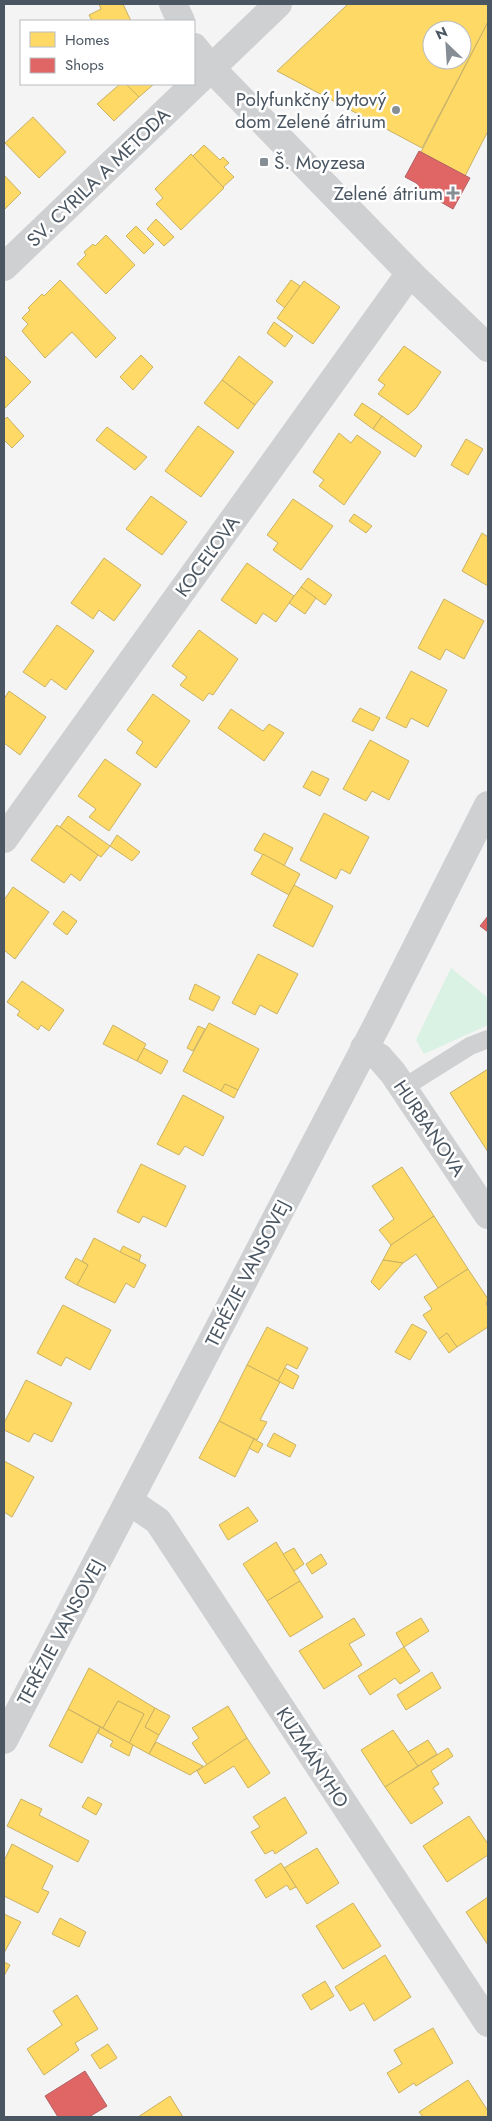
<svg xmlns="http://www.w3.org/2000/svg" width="492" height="2121" font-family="Jost,sans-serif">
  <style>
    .green { fill: #d9f2e3 }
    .homes { fill: #ffd966; stroke: #c9b264; fill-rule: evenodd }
    .shops { fill: #e06666; stroke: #b36164 }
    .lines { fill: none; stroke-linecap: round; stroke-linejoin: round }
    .service { stroke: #ced0d2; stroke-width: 18 }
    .minor { stroke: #ced0d2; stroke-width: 28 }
    .poi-dot { fill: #868d94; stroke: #fff; stroke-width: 2 }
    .labels { text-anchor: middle; stroke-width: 5; stroke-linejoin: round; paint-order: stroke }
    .poi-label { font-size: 19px; fill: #4a5661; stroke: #fff; text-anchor: end }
    .street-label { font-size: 19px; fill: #4a5661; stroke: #fff }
  </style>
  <rect width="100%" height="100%" fill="#f4f4f4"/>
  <!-- green -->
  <path class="green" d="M451,968L488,998V1025L424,1054L416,1040Z"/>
  <!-- homes -->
  <g class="homes">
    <path d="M99,4H123L131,21H92L89,15L101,9Z"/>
    <path d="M348,4H488V22L422,148L277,71ZM432,30H462V60H432Z"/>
    <path d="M488,22V131L465,176L421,152Z"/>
    <path d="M120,84H126L139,97L114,121L97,104Z"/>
    <path d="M126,84H154L139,97Z"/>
    <path d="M33,117L66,152L39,178L5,143Z"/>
    <path d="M204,145L220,160L223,157L229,163L224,167L234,177L223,187L193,156Z"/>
    <path d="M191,154L224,188L181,230L156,204L163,198L155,189Z"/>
    <path d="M4,175L21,193L4,210Z"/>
    <path d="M156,219L174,237L164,246L147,229Z"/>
    <path d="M136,226L154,244L144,254L126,236Z"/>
    <path d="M106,235L135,265L106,294L77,264L86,255L84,252L93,244L95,246Z"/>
    <path d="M60,280L116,338L96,358L72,332L45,358L22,331L28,324L22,318L30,310L28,308L42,294L44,296Z"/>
    <path d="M291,280L300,286L285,308L276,301Z"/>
    <path d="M304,281L340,307L313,344L277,318Z"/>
    <path d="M274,322L293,336L285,347L267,333Z"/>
    <path d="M404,346L441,372L416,408L408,415L378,394L385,385L378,380Z"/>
    <path d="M4,355L31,382L4,409Z"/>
    <path d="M141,355L153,367L133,390L120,377Z"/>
    <path d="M239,356L273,382L255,405L222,380Z"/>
    <path d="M222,380L255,405L238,429L204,403Z"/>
    <path d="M362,403L382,416L373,429L354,415Z"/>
    <path d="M382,416L422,446L415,457L373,429Z"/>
    <path d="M7,417L24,436L12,448L4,440V420Z"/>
    <path d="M198,426L234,452L201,497L165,471Z"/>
    <path d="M107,427L147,457L135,470L96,440Z"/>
    <path d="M339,433L351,443L357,435L381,452L344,505L319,486L324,480L313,472Z"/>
    <path d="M466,439L483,449L468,475L451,465Z"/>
    <path d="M151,496L187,522L162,555L126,529Z"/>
    <path d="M293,499L333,526L301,570L273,550L278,543L267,535Z"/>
    <path d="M354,514L372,526L366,533L349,521Z"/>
    <path d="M482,533L488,537V586L462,571Z"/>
    <path d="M104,558L141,585L114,621L99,610L93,619L71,603Z"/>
    <path d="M247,563L294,596L276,622L263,613L256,624L221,600Z"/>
    <path d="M308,578L332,595L325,605L301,587Z"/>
    <path d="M301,587L316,598L305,614L289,603Z"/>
    <path d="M444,599L484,621L464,659L446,649L440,660L418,648Z"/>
    <path d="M57,625L94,651L66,690L51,679L45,687L23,672Z"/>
    <path d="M199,630L238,659L213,695L209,693L203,701L180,685L187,677L172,666Z"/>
    <path d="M411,671L447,690L428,727L411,718L406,728L386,718Z"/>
    <path d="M9,691L46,717L20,755L4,743V699Z"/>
    <path d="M153,694L190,721L156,768L136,753L143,742L127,730Z"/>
    <path d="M360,708L380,718L373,731L352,721Z"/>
    <path d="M231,709L263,731L269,724L284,733L264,761L218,728Z"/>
    <path d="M370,740L409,761L389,800L372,791L366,801L343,789Z"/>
    <path d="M105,759L141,784L109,831L89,817L96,809L78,796Z"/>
    <path d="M312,771L329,779L320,796L303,787Z"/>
    <path d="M324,813L369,837L350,874L341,869L336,879L300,860Z"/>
    <path d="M68,816L110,846L101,857L60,827Z"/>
    <path d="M57,825L98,855L80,881L71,874L64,883L31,860Z"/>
    <path d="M264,833L293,848L284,866L254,850Z"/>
    <path d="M117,835L140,852L132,861L110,846Z"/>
    <path d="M263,854L300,874L289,895L251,874Z"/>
    <path d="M294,885L333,906L313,947L273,926Z"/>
    <path d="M13,887L49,912L15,959L4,950V900Z"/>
    <path d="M63,911L77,921L67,935L53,924Z"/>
    <path d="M258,954L298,974L277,1014L260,1005L255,1015L232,1003Z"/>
    <path d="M22,981L64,1010L49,1031L41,1025L38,1030L17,1015L20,1011L7,1002Z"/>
    <path d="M195,984L220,997L213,1011L189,999Z"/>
    <path d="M209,1023L259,1049L238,1090L225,1084L221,1091L183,1071Z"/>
    <path d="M113,1025L146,1044L137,1061L103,1044Z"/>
    <path d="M198,1026L205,1029L193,1051L187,1048Z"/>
    <path d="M144,1048L168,1061L161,1074L137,1061Z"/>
    <path d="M488,1069V1152L450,1093Z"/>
    <path d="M225,1084L238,1090L234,1098L221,1091Z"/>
    <path d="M183,1095L224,1117L203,1156L185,1146L179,1155L157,1144Z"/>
    <path d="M141,1164L186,1186L166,1227L143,1216L139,1223L117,1212Z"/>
    <path d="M402,1167L434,1216L391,1245L379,1230L394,1219L372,1186Z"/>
    <path d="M434,1216L468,1269L438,1288L416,1254L403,1263L383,1260L391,1245Z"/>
    <path d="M94,1238L146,1265L134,1288L126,1283L115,1303L77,1285L88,1265L82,1261Z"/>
    <path d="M123,1246L141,1255L139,1261L120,1252Z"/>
    <path d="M76,1258L88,1265L77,1285L65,1278Z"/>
    <path d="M383,1260L403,1263L379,1290L371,1282Z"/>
    <path d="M468,1269L488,1299L486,1304L488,1307V1327L457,1347L447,1333L439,1339L423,1315L432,1309L424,1297Z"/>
    <path d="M63,1305L111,1330L90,1370L66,1357L61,1366L37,1353Z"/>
    <path d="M412,1324L427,1332L410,1360L395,1352Z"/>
    <path d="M267,1327L308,1348L297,1369L287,1364L278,1381L247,1365Z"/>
    <path d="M447,1333L457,1347L449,1353L439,1339Z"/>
    <path d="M247,1365L280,1382L260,1420L267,1422L257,1440L219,1421Z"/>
    <path d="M285,1368L299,1376L293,1389L278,1381Z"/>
    <path d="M26,1380L72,1403L52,1442L34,1433L29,1442L4,1430V1423Z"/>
    <path d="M219,1421L254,1439L235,1477L199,1458Z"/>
    <path d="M274,1433L296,1445L290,1457L267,1446Z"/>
    <path d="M254,1439L263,1444L258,1453L249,1448Z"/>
    <path d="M4,1461L34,1477L12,1517L4,1512Z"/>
    <path d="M248,1507L258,1521L228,1540L219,1525Z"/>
    <path d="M276,1542L300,1581L267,1601L243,1564Z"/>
    <path d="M294,1548L304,1564L294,1571L283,1554Z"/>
    <path d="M321,1554L327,1564L312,1574L306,1564Z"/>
    <path d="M300,1581L323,1617L290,1637L267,1601Z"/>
    <path d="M354,1618L365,1635L349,1644L362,1665L324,1689L299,1651Z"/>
    <path d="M421,1618L429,1631L404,1647L396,1633Z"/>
    <path d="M404,1647L420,1671L400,1684L395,1678L370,1695L358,1676Z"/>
    <path d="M89,1668L155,1708L145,1727L159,1735L149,1754L129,1743L144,1714L118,1701L103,1728L68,1709Z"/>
    <path d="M432,1672L441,1688L406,1710L397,1695Z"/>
    <path d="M118,1701L144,1714L129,1743L103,1728Z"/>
    <path d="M228,1706L247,1738L207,1765L192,1743L199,1738L192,1728Z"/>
    <path d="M155,1708L170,1716L159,1735L145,1727Z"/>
    <path d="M68,1709L100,1727L82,1763L49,1746Z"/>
    <path d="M100,1727L133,1745L129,1756L110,1746L113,1741L98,1733Z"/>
    <path d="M393,1730L418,1766L385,1787L361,1750Z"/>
    <path d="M247,1738L270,1773L248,1788L234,1766L205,1784L197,1771Z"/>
    <path d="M428,1740L437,1754L418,1766L408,1752Z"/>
    <path d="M156,1742L203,1766L190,1775L149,1754Z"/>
    <path d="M448,1748L453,1756L431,1771L439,1784L433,1788L443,1803L411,1824L385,1787Z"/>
    <path d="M88,1797L102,1804L96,1815L82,1807Z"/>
    <path d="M285,1797L307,1833L275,1854L273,1850L265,1854L251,1832L260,1827L253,1817Z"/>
    <path d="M21,1799L42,1809L39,1815L89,1841L78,1862L7,1826Z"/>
    <path d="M469,1816L488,1844V1855L447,1882L423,1846Z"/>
    <path d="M12,1844L53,1866L42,1889L49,1892L38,1913L4,1896V1861Z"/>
    <path d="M317,1848L339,1883L307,1904L284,1868Z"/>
    <path d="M281,1863L296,1887L290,1890L287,1885L266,1898L255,1880Z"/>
    <path d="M488,1897V1945L466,1912Z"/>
    <path d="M353,1903L381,1946L343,1969L316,1926Z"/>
    <path d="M4,1914L21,1922L4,1953Z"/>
    <path d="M60,1918L86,1932L79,1947L52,1934Z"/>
    <path d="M385,1955L411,1997L374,2021L364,2003L350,2011L335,1987Z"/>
    <path d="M4,1962L10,1965L4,1976Z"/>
    <path d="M325,1981L334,1996L311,2010L302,1995Z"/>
    <path d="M77,1995L98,2029L75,2043L79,2050L44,2075L27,2049L62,2025L53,2011Z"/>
    <path d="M433,2028L453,2063L416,2086L414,2083L399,2093L387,2073L402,2064L394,2050Z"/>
    <path d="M108,2044L117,2058L100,2069L91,2055Z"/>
    <path d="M468,2080L488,2111V2117H423L419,2112Z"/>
    <path d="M170,2096L183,2117H138Z"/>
  </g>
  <!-- shops -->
  <g class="shops">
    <path d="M419,151L470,178L453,209L416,188L418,184L405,177Z"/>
    <path d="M488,916V932L480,926Z"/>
    <path d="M85,2071L107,2106L89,2117H58L45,2096Z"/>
  </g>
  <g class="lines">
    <!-- service -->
    <path class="service" d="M403,1088L470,1046L488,1039"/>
    <!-- minor -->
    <g class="minor">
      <path d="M173,4L181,21"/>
      <path d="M194,47L211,68L410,273L488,348"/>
      <path d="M4,267L278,4"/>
      <path d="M4,839L410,273"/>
      <path d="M364,1048L379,1057L393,1073L488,1215"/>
      <path d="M129,1501L158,1521L488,2023"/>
      <path d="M4,1740L380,1019L488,805"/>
    </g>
  </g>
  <!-- markers -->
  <g class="poi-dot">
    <circle cx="396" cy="110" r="5"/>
    <rect x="259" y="157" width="10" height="10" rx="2.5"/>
    <path d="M450.5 185.5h5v5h5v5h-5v5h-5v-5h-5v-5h5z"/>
  </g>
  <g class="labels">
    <!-- poi labels -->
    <g class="poi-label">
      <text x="386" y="106">Polyfunkčný bytový<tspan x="386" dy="22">dom Zelené átrium</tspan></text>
      <text x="274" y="169" text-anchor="start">Š. Moyzesa</text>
      <text x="443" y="200">Zelené átrium</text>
    </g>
    <!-- street labels -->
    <g class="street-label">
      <text transform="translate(98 177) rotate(-44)" y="7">SV. CYRILA A METODA</text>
      <text transform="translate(207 556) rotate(-54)" y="7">KOCEĽOVA</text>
      <text transform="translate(430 1128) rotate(56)" y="7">HURBANOVA</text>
      <text transform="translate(247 1273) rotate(-63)" y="7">TERÉZIE VANSOVEJ</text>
      <text transform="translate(60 1632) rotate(-62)" y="7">TERÉZIE VANSOVEJ</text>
      <text transform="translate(313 1757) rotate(57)" y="7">KUZMÁNYHO</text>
    </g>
  </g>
  <!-- border -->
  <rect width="492" height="2121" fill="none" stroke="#4a5661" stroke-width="10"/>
  <!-- legend -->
  <rect x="20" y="20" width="175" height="65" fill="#ffffff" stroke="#b7bbc0"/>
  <rect x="30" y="32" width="25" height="15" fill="#ffd966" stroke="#b7bbc0"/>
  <text x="65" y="45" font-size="15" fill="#4a5661">Homes</text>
  <rect x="30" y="58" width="25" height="15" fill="#e06666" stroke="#b7bbc0"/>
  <text x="65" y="70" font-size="15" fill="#4a5661">Shops</text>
  <!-- north arrow -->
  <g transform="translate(447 45) rotate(335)"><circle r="24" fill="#ffffff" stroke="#b7bbc0"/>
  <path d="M0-4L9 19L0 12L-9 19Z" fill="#868d94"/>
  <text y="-8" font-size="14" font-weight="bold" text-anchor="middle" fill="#4a5661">N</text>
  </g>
</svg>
